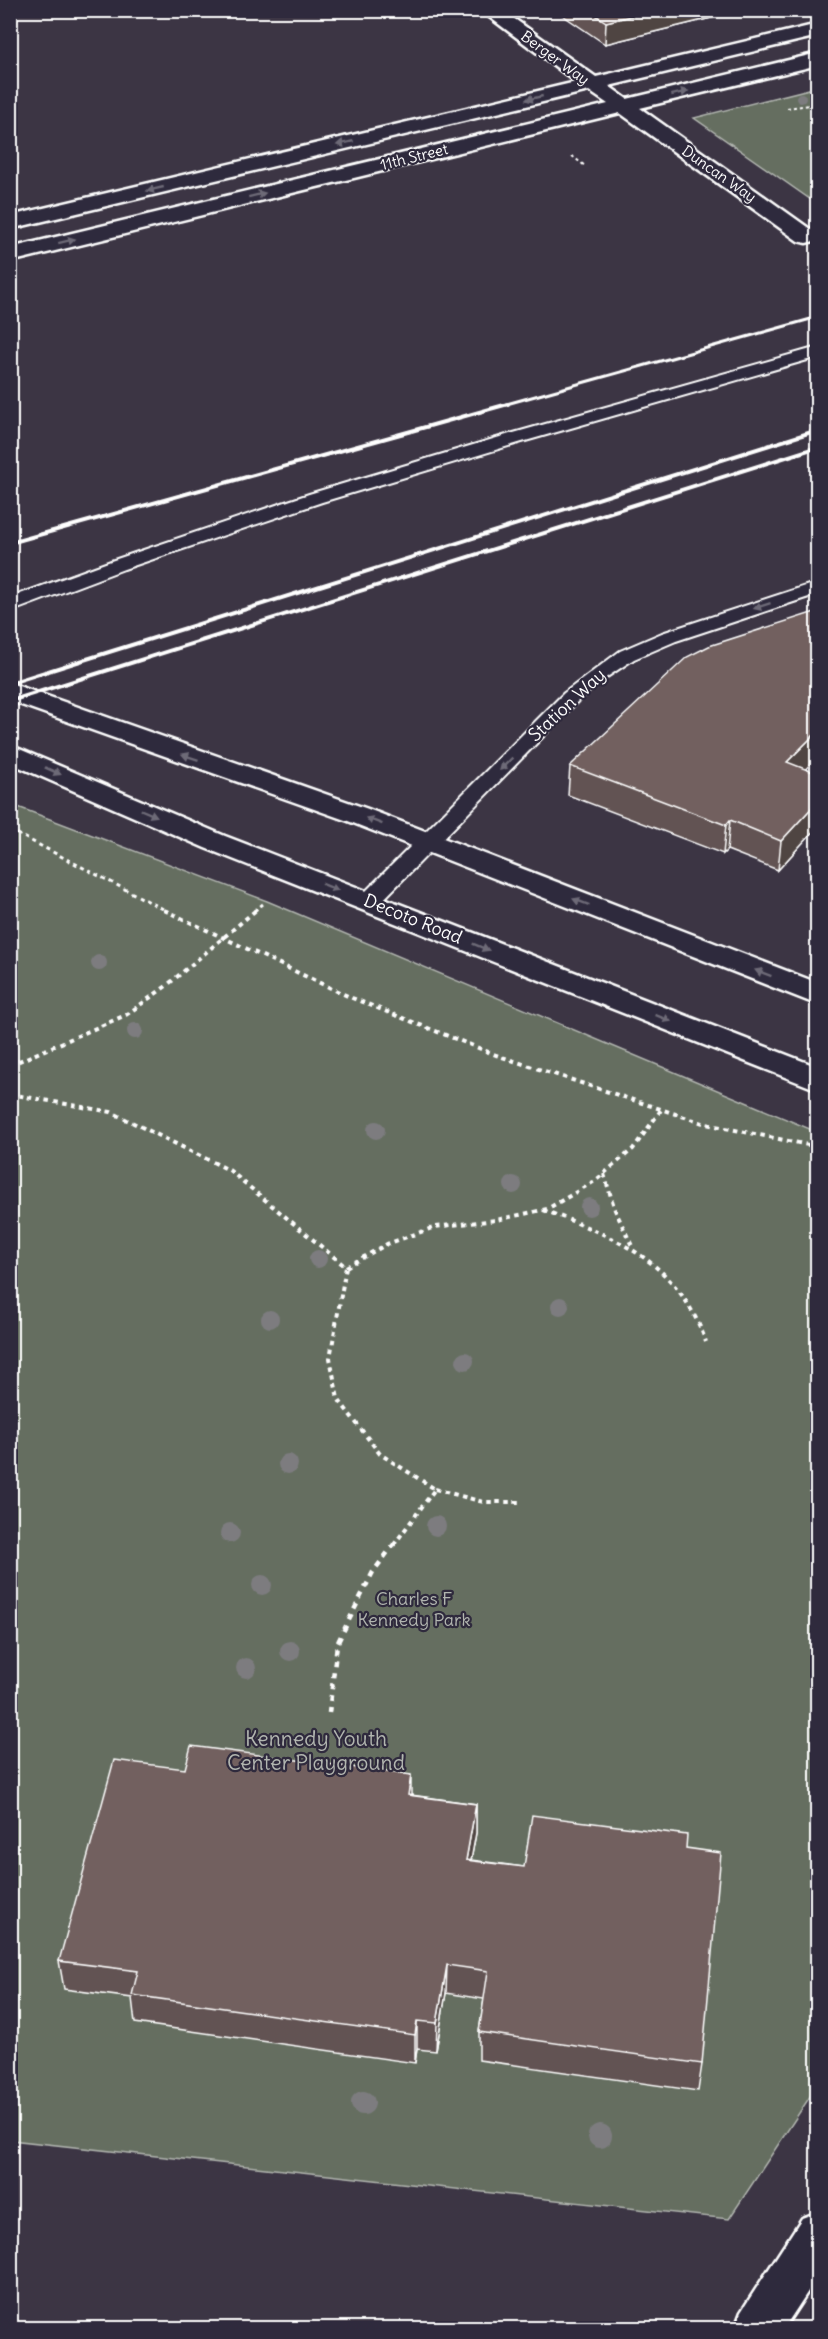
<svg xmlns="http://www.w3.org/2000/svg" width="828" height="2339" font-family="Delius,sans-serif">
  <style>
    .green { fill: #656e61; stroke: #b2b6b0; stroke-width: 1.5 }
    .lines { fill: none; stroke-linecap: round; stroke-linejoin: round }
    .service-casing { stroke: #fff; stroke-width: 4 }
    .minor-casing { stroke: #fff; stroke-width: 5 }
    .tertiary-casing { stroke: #fff; stroke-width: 5 }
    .primary-casing { stroke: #fff; stroke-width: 5 }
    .path-far3 { stroke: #fff; stroke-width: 2; stroke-dasharray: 3 3; stroke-linecap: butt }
    .path-far2 { stroke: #fff; stroke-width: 3; stroke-dasharray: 4 4; stroke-linecap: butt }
    .path-far1 { stroke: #fff; stroke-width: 4; stroke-dasharray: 4.5 4.5; stroke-linecap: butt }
    .path { stroke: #fff; stroke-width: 4.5; stroke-dasharray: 6 6; stroke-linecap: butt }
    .service { fill: #2f2a3d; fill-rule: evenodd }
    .minor { fill: #2f2a3d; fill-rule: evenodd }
    .tertiary { fill: #2f2a3d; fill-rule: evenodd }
    .primary { fill: #2f2a3d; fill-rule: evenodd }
    .rail-far1 { stroke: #fff; stroke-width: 3 }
    .rail { stroke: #fff; stroke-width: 4 }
    .tree { fill: #7d7c7f }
    .wall { fill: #625352; stroke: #fff; stroke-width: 1.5 }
    .shaded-wall { fill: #504442; stroke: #fff; stroke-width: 1.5 }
    .building { fill: #72615f; stroke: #fff; stroke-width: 1.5 }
    .oneway { fill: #6d6a77 }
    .labels { text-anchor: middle; stroke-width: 4.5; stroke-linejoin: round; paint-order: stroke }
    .far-street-label { font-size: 15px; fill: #fff; stroke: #2f2a3d }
    .street-label { font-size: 18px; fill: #fff; stroke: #2f2a3d }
    .park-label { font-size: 18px; fill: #b2b6b0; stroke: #2f2a3d }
    .near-park-label { font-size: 21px; fill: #b2b6b0; stroke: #2f2a3d }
  </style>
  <rect width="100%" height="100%" fill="#3c3544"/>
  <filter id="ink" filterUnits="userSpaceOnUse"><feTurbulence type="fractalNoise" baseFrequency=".0167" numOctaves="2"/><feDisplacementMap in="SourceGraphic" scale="12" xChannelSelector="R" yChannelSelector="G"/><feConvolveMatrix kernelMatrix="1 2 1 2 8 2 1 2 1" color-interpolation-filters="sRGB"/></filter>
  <g filter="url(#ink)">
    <!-- green -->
    <g class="green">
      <path d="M817,87V204L694,118Z"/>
      <path d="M10,804L267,901L817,1132V2086L729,2219L11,2140Z"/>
    </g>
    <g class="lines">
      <!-- service casing -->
      <g class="service-casing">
        <g id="service">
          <path d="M818,347V357L522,442L322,502L124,569L10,612L12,597L111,561L309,494L510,434Z"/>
          <path d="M818,582V594L676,641L634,659L607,677L578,701L376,907L368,909L360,907L357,902L360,897L564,693L620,651L662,633Z"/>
        </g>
      </g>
      <!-- minor casing -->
      <g class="minor-casing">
        <path id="minor" d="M480,10H502L596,77L818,24V36L609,86L627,99L818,53V65L640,108L810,229L818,227V240L806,243L798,241L620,113L10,262V248L608,104L589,91L10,229V216L576,82Z"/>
      </g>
      <!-- tertiary casing -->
      <g class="tertiary-casing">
        <path id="tertiary" d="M818,2212V2276L784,2328H735L741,2312L802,2218Z"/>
      </g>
      <!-- primary casing -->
      <g class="primary-casing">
        <g id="primary">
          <path d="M10,683L368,809L818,983V1005L348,821L10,701Z"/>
          <path d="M10,745L225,836L818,1067V1090L205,848L10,763Z"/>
        </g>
      </g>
      <!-- path-far3 -->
      <g class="path-far3">
        <path d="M787,108L818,104"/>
        <path d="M572,156L585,166"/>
      </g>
      <!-- path-far2 -->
      <g class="path-far2">
        <path d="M10,830L167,911"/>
        <path d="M254,911L263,904"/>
      </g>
      <!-- path-far1 -->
      <g class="path-far1">
        <path d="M164,910L352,998L496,1055L706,1124L818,1147"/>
        <path d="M10,1065L126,1015L165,987L256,910"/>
        <path d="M10,1094L111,1112L229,1170L346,1267L330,1358L338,1399L380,1454L435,1489L393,1546"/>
        <path d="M604,1174L615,1210L632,1246"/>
        <path d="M543,1210C618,1238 677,1261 706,1342"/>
        <path d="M346,1267L387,1244L435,1227L496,1220L547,1209L595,1181L633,1149L661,1110"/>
        <path d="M435,1489L483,1502H522"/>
      </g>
      <!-- path -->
      <path class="path" d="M329,1713L337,1644L373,1572L394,1544"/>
      <!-- service -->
      <use href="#service" class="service"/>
      <!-- minor -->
      <use href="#minor" class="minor"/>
      <!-- tertiary -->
      <use href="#tertiary" class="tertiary"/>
      <!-- primary -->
      <use href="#primary" class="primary"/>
      <!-- rail-far1 -->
      <path class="rail-far1" d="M503,405L818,317"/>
      <!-- rail -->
      <g class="rail">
        <path d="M10,543L508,404"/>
        <path d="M10,683L818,430"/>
        <path d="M10,701L818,447"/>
      </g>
    </g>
    <!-- trees -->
    <g class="tree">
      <circle cx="801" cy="98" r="5"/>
      <circle cx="99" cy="963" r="8"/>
      <circle cx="135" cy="1031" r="8"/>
      <circle cx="376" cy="1130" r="9"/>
      <circle cx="513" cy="1185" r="9"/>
      <circle cx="589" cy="1207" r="9"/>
      <circle cx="318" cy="1259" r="9"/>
      <circle cx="560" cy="1306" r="9"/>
      <circle cx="270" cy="1319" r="9"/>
      <circle cx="465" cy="1361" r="9"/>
      <circle cx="288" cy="1464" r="10"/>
      <circle cx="436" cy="1526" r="10"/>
      <circle cx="230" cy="1533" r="10"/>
      <circle cx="262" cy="1585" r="10"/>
      <circle cx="290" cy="1651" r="10"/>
      <circle cx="246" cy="1668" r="10"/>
      <circle cx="363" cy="2103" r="12"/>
      <circle cx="600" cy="2136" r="12"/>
    </g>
    <!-- wall -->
    <g class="wall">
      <path d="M555,10H744L605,44Z"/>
      <path d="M816,758L805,769L818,774V826L778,870L727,850L723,854L568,795L570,766Z"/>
      <path d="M185,1769L411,1795L476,1804V1833L471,1860L524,1867L686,1848L702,2064L698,2091L479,2060V2032L484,1999L446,1993L436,2051L417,2049L415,2063L135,2023L132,1998L64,1989L59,1961Z"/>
    </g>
    <!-- shaded-wall -->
    <g class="shaded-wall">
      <path d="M656,10H744L605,44L606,22Z"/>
      <path d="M818,731V757L783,791L787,762Z"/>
      <path d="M818,801V826L778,870L781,841Z"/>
      <path d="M730,820L727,850L723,854L726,825Z"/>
      <path d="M411,1775V1804L408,1795Z"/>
      <path d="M476,1804V1833L466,1888V1860Z"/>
      <path d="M447,1965L446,1993L436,2051L437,2023Z"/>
      <path d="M417,2021V2049L415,2063V2035Z"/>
    </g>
    <!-- building -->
    <g class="building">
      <path d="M588,10H656L606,22Z"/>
      <path d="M818,611V731L787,762L818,774V801L781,841L730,820L726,825L570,766L687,657L709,646Z"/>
      <path d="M191,1746L411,1775L408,1795L476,1804L466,1860L524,1867L532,1815L687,1835L686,1848L721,1853L702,2064L479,2032L488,1971L447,1965L437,2023L417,2021L415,2035L132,1995L138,1971L59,1961L114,1760L185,1769Z"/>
    </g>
    <!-- one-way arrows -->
    <defs><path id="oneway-solid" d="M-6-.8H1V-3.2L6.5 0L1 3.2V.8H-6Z" transform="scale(1.5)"/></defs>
    <g class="oneway">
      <use href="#oneway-solid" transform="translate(680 93) rotate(-14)"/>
      <use href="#oneway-solid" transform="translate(534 98) rotate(167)"/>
      <use href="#oneway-solid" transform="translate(345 143) rotate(167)"/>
      <use href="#oneway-solid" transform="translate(155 189) rotate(167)"/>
      <use href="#oneway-solid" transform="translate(257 195) rotate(-14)"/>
      <use href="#oneway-solid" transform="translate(67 241) rotate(-14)"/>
      <use href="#oneway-solid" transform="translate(762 606) rotate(162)"/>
      <use href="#oneway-solid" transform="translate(190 757) rotate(-161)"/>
      <use href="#oneway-solid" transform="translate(506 764) rotate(135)"/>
      <use href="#oneway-solid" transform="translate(53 771) rotate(24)"/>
      <use href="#oneway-solid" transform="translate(149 813) rotate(23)"/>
      <use href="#oneway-solid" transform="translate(374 821) rotate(-159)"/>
      <use href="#oneway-solid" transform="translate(330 887) rotate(22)"/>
      <use href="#oneway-solid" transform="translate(581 902) rotate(-159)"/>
      <use href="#oneway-solid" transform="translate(481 947) rotate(22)"/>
      <use href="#oneway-solid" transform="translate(763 973) rotate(-159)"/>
      <use href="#oneway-solid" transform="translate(663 1018) rotate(22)"/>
    </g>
  </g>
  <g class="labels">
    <!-- far-street labels -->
    <g class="far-street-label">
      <text transform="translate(555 58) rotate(36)" y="5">Berger Way</text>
      <text transform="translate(414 157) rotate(-14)" y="5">11th Street</text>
      <text transform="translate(719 174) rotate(35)" y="5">Duncan Way</text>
    </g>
    <!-- street labels -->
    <g class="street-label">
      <text transform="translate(567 705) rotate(-43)" y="6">Station Way</text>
      <text transform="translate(413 919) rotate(22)" y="6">Decoto Road</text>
    </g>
    <!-- park labels -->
    <g class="park-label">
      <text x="414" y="1605">Charles F<tspan x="414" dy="21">Kennedy Park</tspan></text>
    </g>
    <!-- near-park labels -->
    <g class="near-park-label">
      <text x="316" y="1746">Kennedy Youth<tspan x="316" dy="24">Center Playground</tspan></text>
    </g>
  </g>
  <!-- margin -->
  <rect width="828" height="2339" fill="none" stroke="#2f2a3d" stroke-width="36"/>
  <rect x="18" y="18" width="792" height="2303" fill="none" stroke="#fff" stroke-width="2" filter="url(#ink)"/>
</svg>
